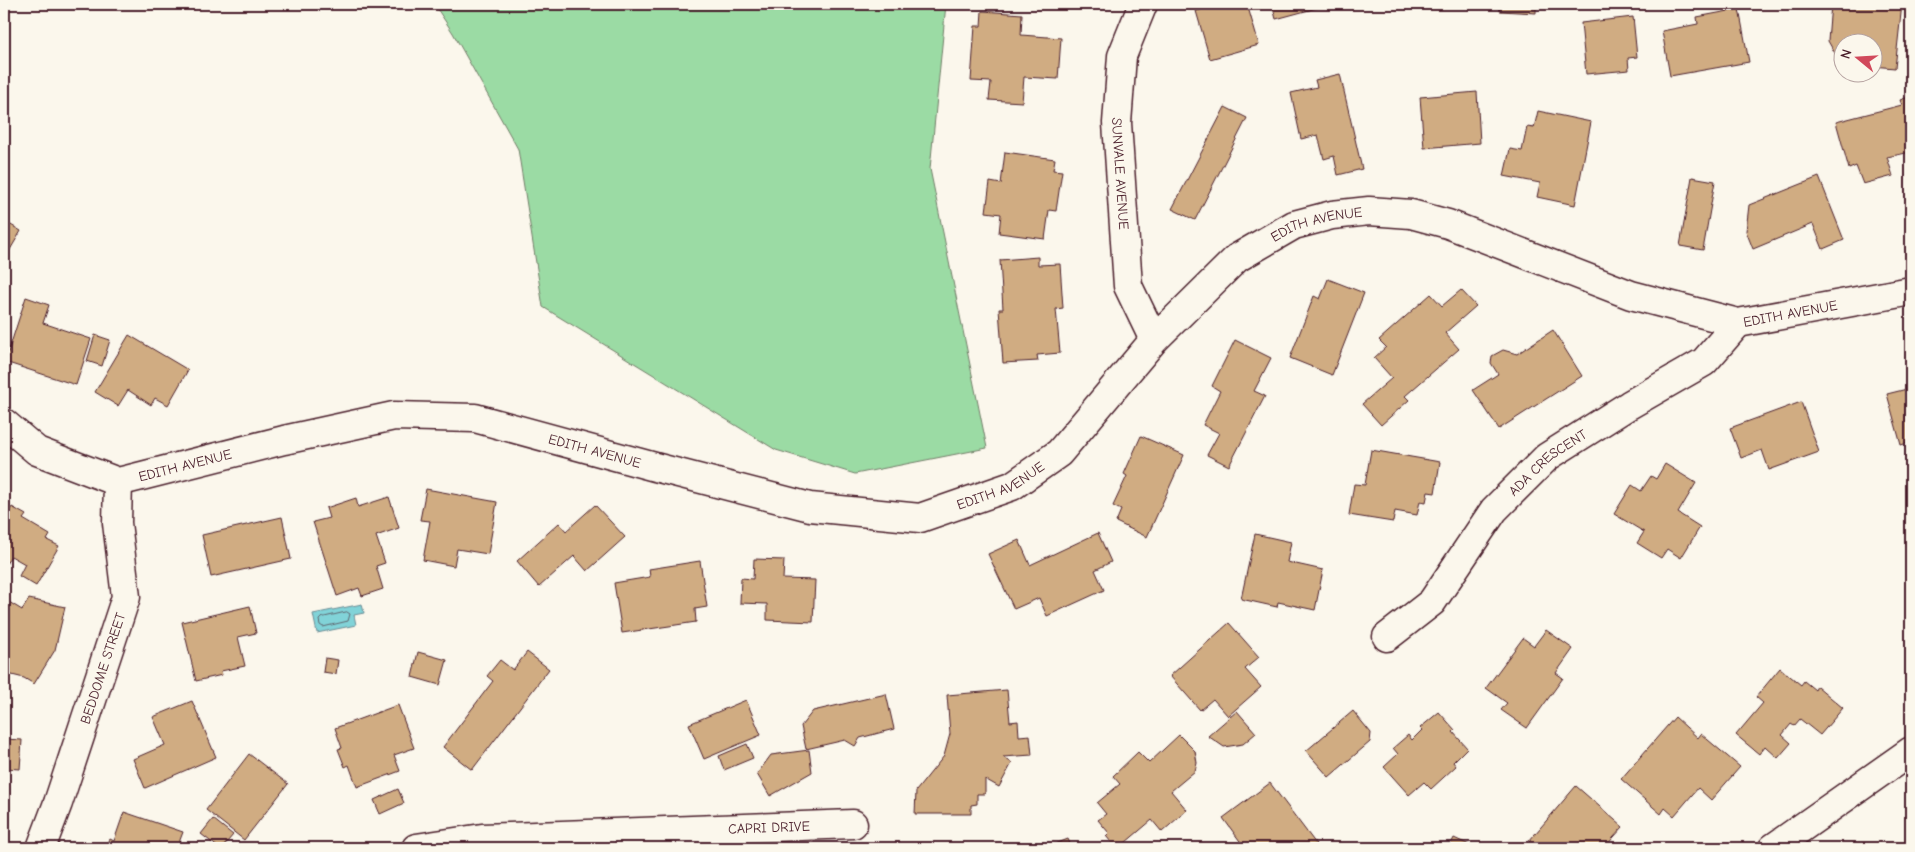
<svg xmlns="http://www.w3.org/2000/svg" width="1915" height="852" font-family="'Comic Neue',sans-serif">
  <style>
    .green { fill: #9bdba4; stroke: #727d68 }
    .water { fill: #81d3d8; stroke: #6b8b93 }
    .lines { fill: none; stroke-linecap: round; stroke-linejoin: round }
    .shore { stroke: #606770; stroke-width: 1 }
    .building { fill: #d0ac82; stroke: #4a1f2b }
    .street-casing { stroke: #4a1f2b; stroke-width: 31 }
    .street { stroke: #fbf7ec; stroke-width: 28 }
    .labels { text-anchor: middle; stroke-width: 4; stroke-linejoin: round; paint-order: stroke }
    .street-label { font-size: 14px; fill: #4a1f2b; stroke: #fbf7ec }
  </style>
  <rect width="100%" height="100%" fill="#fbf7ec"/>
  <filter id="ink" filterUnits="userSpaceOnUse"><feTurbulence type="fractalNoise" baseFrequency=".02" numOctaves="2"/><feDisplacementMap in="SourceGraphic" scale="10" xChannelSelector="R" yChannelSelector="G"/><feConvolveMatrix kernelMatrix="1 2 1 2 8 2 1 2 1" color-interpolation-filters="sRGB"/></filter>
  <g filter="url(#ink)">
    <!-- green -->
    <path class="green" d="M434,4H946L930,169L987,448L855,474L776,450L543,307L518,149L453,33Z"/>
    <!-- water -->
    <path class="water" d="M362,604L364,613L354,615L356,625L317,633L313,614Z"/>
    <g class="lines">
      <!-- shore -->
      <path class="shore" d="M347,612L350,614L348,621L323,627L320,625L319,620L321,618Z"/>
    </g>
    <!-- building -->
    <g class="building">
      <path d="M1223,4H1247L1259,45L1210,59L1196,11Z"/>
      <path d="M1272,4H1324V6L1276,19Z"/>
      <path d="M1400,4H1429L1428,9Z"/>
      <path d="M1496,4H1536V13L1500,11L1498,4Z"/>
      <path d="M1831,4H1902L1895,68L1872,66V42H1842V63L1835,62L1836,55L1828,41Z"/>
      <path d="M1739,9L1749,62L1670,76L1662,31L1698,24L1697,17Z"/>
      <path d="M982,11L1022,14L1021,35L1061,38L1058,79L1024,77L1022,102L989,100L991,82L971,81L975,26H981Z"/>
      <path d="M1633,17L1637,57L1628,58L1629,70L1586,74L1581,23Z"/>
      <path d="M1340,74L1362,169L1338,175L1334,156L1324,159L1318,135L1301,139L1291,93L1317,87L1315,80Z"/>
      <path d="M1477,92L1480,143L1424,148L1420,97Z"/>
      <path d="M1911,96V152L1887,157L1893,176L1863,184L1856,166L1849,169L1836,122L1902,105L1900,100Z"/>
      <path d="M1225,107L1247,118L1195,220L1172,209Z"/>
      <path d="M1538,111L1591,122L1575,205L1537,197L1540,183L1504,176L1510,149L1522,151L1527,127L1534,128Z"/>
      <path d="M1005,152L1055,159L1053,170L1062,171L1056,211L1049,210L1045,239L999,233L1001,214L986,212L990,182L1001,184Z"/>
      <path d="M1692,177L1715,181L1703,250L1680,246Z"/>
      <path d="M1819,177L1844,240L1823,249L1813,224L1753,249L1746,231L1749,205Z"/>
      <path d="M4,221L21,231L4,260Z"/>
      <path d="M1038,257V265L1060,264L1063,308L1056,309L1060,353L1037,355L1038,361L1003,363L999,309H1003L1000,260Z"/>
      <path d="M1328,279L1364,293L1332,375L1290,358L1314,296L1320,299Z"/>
      <path d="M1461,290L1476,306L1445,333L1459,349L1405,396L1409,400L1381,425L1362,404L1392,378L1374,358L1386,347L1379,340L1431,294L1442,306Z"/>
      <path d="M26,297L49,305L43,323L91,339L76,385L5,362Z"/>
      <path d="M1553,330L1582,376L1499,429L1473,390L1498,374L1491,363L1492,356L1503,350L1517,354Z"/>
      <path d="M95,335L110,340L102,366L87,361Z"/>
      <path d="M129,335L188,370L168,405L155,398L151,405L128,390L118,406L95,392Z"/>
      <path d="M1235,340L1271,358L1254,391L1265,396L1229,466L1207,455L1219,433L1203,425L1220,391L1212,386Z"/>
      <path d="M1911,388V442L1901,445L1887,394Z"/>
      <path d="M1801,402L1819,452L1769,470L1762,450L1741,458L1730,428Z"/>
      <path d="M1141,436L1184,455L1147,537L1116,522L1121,510L1113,506L1127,476L1124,474Z"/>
      <path d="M1371,450L1440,462L1435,493L1428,492L1426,502L1420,501L1417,515L1395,511L1393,522L1349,515L1354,484L1365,485Z"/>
      <path d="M1665,464L1696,483L1678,513L1700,527L1681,558L1667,549L1661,558L1637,543L1644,532L1614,514L1632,485L1641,491L1651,476L1656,479Z"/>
      <path d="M426,489L497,502L488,554L457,549L454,566L423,560L430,521L420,520Z"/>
      <path d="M389,497L399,528L376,536L385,563L376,566L383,589L362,596L359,588L337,596L313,522L329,518L326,508L356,498L358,507Z"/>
      <path d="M595,505L625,537L587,571L574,556L539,587L517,561L559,523L566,531Z"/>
      <path d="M12,507L26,515L23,519L50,535L47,540L59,546L36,586L19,576L25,564L11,556L4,567V511L8,513Z"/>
      <path d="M282,517L291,559L211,577L202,535Z"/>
      <path d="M1098,533L1111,562L1095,570L1104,590L1047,616L1039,598L1014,609L988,554L1019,540L1030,565Z"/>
      <path d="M1255,534L1291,542L1287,562L1323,570L1315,610L1278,602L1277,607L1241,599Z"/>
      <path d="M754,559L784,560L783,579L815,580L813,622L767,620V604L740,603L741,578L753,579Z"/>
      <path d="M700,561L707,607L695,609L696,622L622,633L614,583L650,577L649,569Z"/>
      <path d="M4,599L22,610L29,599L65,607L55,650L34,684L24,678L4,673Z"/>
      <path d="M250,606L256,633L238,637L245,666L221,671L222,675L196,681L182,622Z"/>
      <path d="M1229,623L1259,657L1245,669L1261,687L1228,716L1213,699L1200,710L1170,676Z"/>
      <path d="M1546,630L1573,649L1556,673L1563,678L1527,728L1501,710L1507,703L1486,688L1523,638L1534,646Z"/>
      <path d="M418,652L447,660L440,685L412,677Z"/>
      <path d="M527,652L549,669L472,770L443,747L493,681L487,676L500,660L513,670Z"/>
      <path d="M325,658L338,660L336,674L323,672Z"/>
      <path d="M1780,668L1801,685L1804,681L1815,690L1817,686L1843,708L1820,735L1800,719L1794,726L1791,724L1782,735L1791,743L1778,758L1765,746L1759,754L1736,735L1763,703L1756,697Z"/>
      <path d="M1007,690L1010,722L1018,721L1019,736L1030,735L1032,755L1003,757L1012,763L999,787L985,779V794H977V804L971,805V814H915L916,791L944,756L950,734L947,695Z"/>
      <path d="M886,694L894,729L860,738L855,746L845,740L806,749L801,726L813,711Z"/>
      <path d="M746,700L761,735L704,759L689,724Z"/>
      <path d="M192,701L216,757L145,788L133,759L165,745L153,717Z"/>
      <path d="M398,705L414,748L394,755L400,771L357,787L349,765L345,767L338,749L342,748L335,728Z"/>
      <path d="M1237,711L1256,733L1243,744L1224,747L1208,736Z"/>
      <path d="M1353,711L1371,733L1370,742L1329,777L1306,751Z"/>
      <path d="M1439,712L1455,730L1453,732L1467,748L1453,762L1456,766L1431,789L1424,782L1409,795L1384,767L1398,754L1393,748L1408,735L1412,740L1422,730L1420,728Z"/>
      <path d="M1675,717L1698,738L1701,734L1740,767L1711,800L1698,788L1674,816L1665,808L1661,814L1621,779Z"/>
      <path d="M1179,735L1195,751L1197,763L1195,771L1171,791L1187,810L1162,832L1152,820L1119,848H1116L1106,836L1109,833L1098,820L1106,814L1097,803L1120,784L1113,776L1138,752L1149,763Z"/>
      <path d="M4,739L22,740L20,769L4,768Z"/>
      <path d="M747,744L753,758L724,770L719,756Z"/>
      <path d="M809,750L812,772L770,796L757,774L771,755Z"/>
      <path d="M249,754L288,784L244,840L206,810Z"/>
      <path d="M1270,783L1316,844L1310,848H1245L1223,818Z"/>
      <path d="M1576,786L1623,827L1604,848H1538L1529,841Z"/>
      <path d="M398,789L404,803L380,814L374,800Z"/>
      <path d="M124,812L183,832L177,848H106L110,839L114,841Z"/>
      <path d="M213,819L233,835L222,848H219L201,834Z"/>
      <path d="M1454,838L1476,848H1449Z"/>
      <path d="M1068,839L1072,848H1045Z"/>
    </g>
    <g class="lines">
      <!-- street casing -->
      <g class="street-casing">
        <g id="street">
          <path id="s1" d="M1143,4L1122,56L1117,123L1128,286L1154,340"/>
          <path id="s2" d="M4,423L37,451L118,482L284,440L394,416L475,418L655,467L810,507L920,518L1012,486L1059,453L1154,340L1237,258L1294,225L1332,215L1369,211L1411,214L1448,224L1631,295L1738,323L1911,291"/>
          <path id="s3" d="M1387,637L1432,602L1494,510L1547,457L1629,405L1704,362L1738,323"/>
          <path id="s4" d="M41,848L58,803L126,597L117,523L118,482"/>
          <path id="s5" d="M416,848L482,838L853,824"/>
          <path d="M1773,848L1911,751"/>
        </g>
      </g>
      <!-- street -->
      <use href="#street" class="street"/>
    </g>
  </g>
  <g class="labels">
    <!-- street labels -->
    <g class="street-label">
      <text dy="5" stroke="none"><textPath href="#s1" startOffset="174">SUNVALE AVENUE</textPath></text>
      <text dy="5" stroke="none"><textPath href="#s2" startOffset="1459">EDITH AVENUE</textPath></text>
      <text dy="5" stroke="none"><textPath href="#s2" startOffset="1954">EDITH AVENUE</textPath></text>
      <text dy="5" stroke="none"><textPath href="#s2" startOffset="619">EDITH AVENUE</textPath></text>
      <text dy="5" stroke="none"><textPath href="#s3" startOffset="240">ADA CRESCENT</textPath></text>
      <text dy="5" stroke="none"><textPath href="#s2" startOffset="199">EDITH AVENUE</textPath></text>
      <text dy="5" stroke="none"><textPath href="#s2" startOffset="1039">EDITH AVENUE</textPath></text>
      <text dy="5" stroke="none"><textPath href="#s4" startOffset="190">BEDDOME STREET</textPath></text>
      <text dy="5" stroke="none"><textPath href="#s5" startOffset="354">CAPRI DRIVE</textPath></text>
    </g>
  </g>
  <!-- margin -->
  <rect width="1915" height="852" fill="none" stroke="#fbf7ec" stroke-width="20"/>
  <rect x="10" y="10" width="1895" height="832" fill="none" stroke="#4a1f2b" stroke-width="2" filter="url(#ink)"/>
  <!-- north arrow -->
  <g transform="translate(1858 58) rotate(288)"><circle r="24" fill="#fbf7ec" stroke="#b4a19f"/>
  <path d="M0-4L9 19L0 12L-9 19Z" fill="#d1495b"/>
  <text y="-8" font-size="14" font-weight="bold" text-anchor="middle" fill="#4a1f2b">N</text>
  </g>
</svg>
